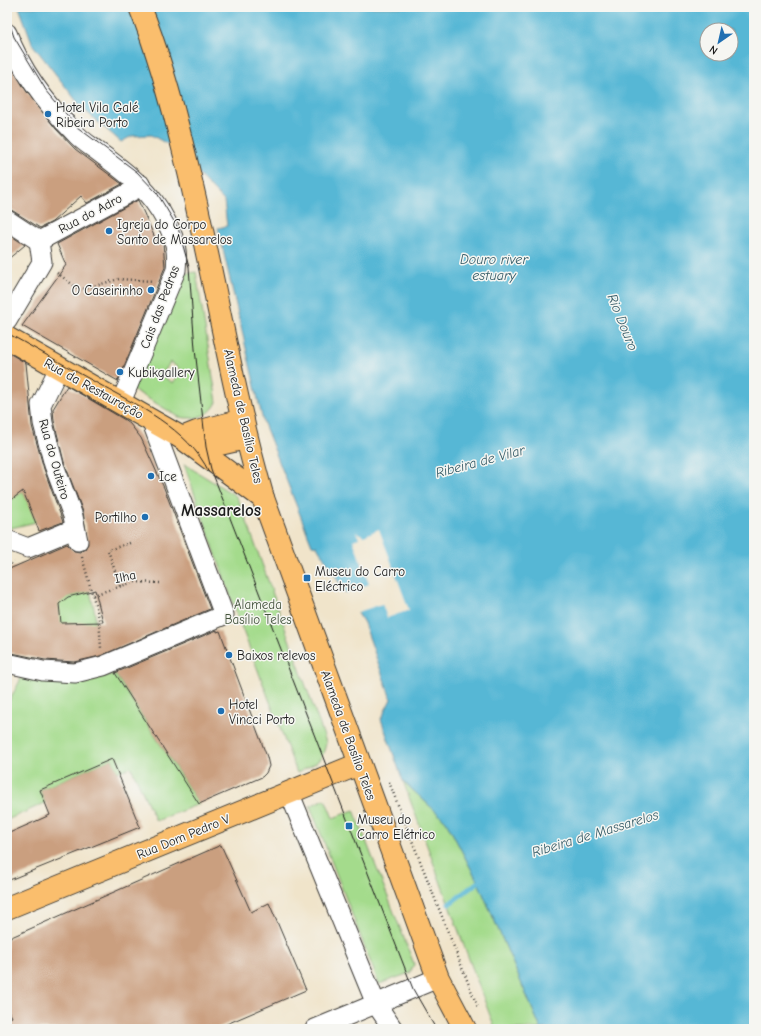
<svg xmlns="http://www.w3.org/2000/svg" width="761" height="1036" font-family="'Comic Neue',sans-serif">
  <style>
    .green { fill: #a4db8c; stroke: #607c54; fill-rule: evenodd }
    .water { fill: #56b7d5; stroke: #396a78; fill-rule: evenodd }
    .pier { fill: #f0e4ca }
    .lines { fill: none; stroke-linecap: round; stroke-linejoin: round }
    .stream { stroke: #56b7d5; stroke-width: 5 }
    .building { fill: #ca9f7f; fill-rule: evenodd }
    .minor-casing { stroke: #3c3a36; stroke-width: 21 }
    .major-casing { stroke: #3c3a36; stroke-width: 24 }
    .path { stroke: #3c3a36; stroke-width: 2.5; stroke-dasharray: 1 3; stroke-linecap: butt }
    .minor { stroke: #fff; stroke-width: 19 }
    .major { stroke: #fabe6d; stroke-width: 22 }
    .tram { stroke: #1c1c1c; stroke-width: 1 }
    .poi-dot { fill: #1f6fb2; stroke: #f6f6f2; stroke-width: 1.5 }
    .labels { text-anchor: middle; stroke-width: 3; stroke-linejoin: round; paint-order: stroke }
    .poi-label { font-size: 13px; fill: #1c1c1c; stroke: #f6f6f2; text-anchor: start }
    .street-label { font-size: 13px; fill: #1c1c1c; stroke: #f6f6f2 }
    .park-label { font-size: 13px; fill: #45553e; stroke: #f6f6f2 }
    .water-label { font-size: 14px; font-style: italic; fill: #335a66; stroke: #f6f6f2 }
    .district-label { font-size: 17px; font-weight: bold; fill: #1c1c1c; stroke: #f6f6f2 }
  </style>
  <rect width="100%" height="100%" fill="#f6f6f2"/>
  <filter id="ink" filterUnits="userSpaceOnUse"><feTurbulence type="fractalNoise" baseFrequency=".025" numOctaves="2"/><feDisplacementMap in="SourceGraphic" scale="8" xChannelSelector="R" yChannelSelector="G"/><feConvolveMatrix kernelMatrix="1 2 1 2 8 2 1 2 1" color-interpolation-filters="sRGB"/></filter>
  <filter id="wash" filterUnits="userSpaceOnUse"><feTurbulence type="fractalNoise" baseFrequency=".012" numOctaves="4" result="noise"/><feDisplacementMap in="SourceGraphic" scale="16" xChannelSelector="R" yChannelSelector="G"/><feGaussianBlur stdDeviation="0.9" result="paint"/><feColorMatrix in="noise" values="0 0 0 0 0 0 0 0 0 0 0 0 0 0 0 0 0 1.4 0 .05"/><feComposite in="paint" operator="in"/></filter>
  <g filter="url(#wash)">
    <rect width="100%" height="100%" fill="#f0e4ca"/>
    <!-- green -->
    <g class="green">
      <path d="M196,272L217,402C210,417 194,420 179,417L132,389L182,274ZM170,362L181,370L173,383L162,376Z"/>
      <path d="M184,464L236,496L242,508L326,742C323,763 314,764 297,773L240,623Z"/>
      <path d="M23,491L36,522L7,529V503Z"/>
      <path d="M90,591L95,613V625L61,623L49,607L68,597Z"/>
      <path d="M115,674L199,804L156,821L131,767L117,772L112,759L40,790L45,803L7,820V705L23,675L77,681Z"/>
      <path d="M403,781L446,821L478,882L541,1029H495Z"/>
      <path d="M325,799L333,818L354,810L414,964L410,973L379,984L310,806Z"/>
    </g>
    <!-- water -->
    <path class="water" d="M19,7H754V1029H541L478,882L446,821L403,781L381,719L391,699L364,623L317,546L312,545L263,421L218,228L227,226L224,201L171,146L151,135L132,136L121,142L82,108L33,45ZM707,30H731V54H707Z"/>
    <!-- pier -->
    <path class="pier" d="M379,529L409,610L387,618L382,604L355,613L343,594L369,584L353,540L359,538L356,532L364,536Z"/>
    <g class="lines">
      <!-- stream -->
      <path class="stream" d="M449,904L478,882L483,881"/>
    </g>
    <g id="blocks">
      <!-- building -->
      <g class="building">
        <path d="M7,60L27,92L56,129L75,149L122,184L87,203L81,196L52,222L40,228L13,211L7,209Z"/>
        <path d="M138,200L156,240L163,242L165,267L118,381L22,326L66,265L57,244Z"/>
        <path d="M7,233L25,245L7,260Z"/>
        <path d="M7,352L26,363L32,426L44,469L63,522L39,531L23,491L7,503Z"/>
        <path d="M67,386L125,420L130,424L141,438L164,488L210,609L100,656L74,662L45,660L7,652V570L67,544L74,551L80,552L85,549L88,544L83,512L64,462L54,421L53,409ZM95,590L103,622L61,623L59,604L68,597Z"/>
        <path d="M217,630V632L220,631L267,757L269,766L266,773L262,777L199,804L115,673Z"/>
        <path d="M112,759L140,827L7,881V834L50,815L40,790Z"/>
        <path d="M221,845L251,912L269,903L306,990L215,1029H7V1019L12,1017L7,1007V939Z"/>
      </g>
    </g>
  </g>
  <g filter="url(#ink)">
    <use href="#blocks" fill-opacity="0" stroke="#3c3a36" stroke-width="1"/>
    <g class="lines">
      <!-- minor casing -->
      <g class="minor-casing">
        <g id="minor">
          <path d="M7,33C21,70 47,105 75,133C81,140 89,145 96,150C125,172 149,188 166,221C175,238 178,251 176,270L121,402"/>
          <path d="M7,220L39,241"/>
          <path d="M39,241L134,190L140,184"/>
          <path d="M7,321L42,262L39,241"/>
          <path d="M59,368L41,405L43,423L54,465L73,516L78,541"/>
          <path d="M7,540L28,548L74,529"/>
          <path d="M7,663L43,671L75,673L103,666L224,615L151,420"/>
          <path d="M289,792L376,1004L393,1029"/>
          <path d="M315,1029L438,978"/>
        </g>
      </g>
      <!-- major casing -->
      <g class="major-casing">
        <g id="major">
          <path d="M140,7C159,54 172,102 184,152C213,267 230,384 263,498L438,978L465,1029"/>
          <path d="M7,338L182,438L263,498"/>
          <path d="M182,438L197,432L243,420"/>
          <path d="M194,446H211L246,438"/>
          <path d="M7,908L359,764"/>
        </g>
      </g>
      <!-- path -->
      <g class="path">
        <path d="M57,273L80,290L119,279L153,281"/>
        <path d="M82,557L99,618L101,648"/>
        <path d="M7,566L14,562"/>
        <path d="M120,586L108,550L130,543"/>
        <path d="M93,595L134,582L161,583"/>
        <path d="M389,782L478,1008"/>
      </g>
      <!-- minor -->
      <use href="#minor" class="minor"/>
      <!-- major -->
      <use href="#major" class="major"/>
      <!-- tram -->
      <g class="tram">
        <path d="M7,16L14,37L46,90L77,127L137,172L157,193L178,228L189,267L195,349L206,447L211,469L413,989L436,1029"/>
        <path d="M7,333C36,349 66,366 95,382C136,405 188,428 209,472"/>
      </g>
    </g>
  </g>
  <!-- markers -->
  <g class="poi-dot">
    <circle cx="48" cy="114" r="4"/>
    <circle cx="109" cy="231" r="4"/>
    <circle cx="151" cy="290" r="4"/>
    <circle cx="120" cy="372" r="4"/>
    <circle cx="151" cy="476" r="4"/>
    <circle cx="145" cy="517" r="4"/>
    <rect x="303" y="574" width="8" height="8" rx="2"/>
    <circle cx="229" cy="655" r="4"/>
    <circle cx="221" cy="711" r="4"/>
    <rect x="345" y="822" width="8" height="8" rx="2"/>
  </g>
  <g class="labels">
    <!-- poi labels -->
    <g class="poi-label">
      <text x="56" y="112">Hotel Vila Galé<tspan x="56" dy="15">Ribeira Porto</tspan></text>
      <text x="117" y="229">Igreja do Corpo<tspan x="117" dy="15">Santo de Massarelos</tspan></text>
      <text x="143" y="295" text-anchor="end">O Caseirinho</text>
      <text x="128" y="377">Kubikgallery</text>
      <text x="159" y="481">Ice</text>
      <text x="137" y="522" text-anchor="end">Portilho</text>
      <text x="315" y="576">Museu do Carro<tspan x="315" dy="15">Eléctrico</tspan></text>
      <text x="237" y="660">Baixos relevos</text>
      <text x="229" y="709">Hotel<tspan x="229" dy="15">Vincci Porto</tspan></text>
      <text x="357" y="824">Museu do<tspan x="357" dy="15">Carro Elétrico</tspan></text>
    </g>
    <!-- street labels -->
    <g class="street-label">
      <text transform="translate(90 213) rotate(-28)" y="5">Rua do Adro</text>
      <text transform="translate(159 307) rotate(-69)" y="5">Cais das Pedras</text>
      <text transform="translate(94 388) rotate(29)" y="5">Rua da Restauração</text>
      <text transform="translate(244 416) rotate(77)" y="5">Alameda de Basílio Teles</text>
      <text transform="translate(55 459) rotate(74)" y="5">Rua do Outeiro</text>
      <text transform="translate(125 576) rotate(-12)" y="5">Ilha</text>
      <text transform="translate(349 735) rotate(70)" y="5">Alameda de Basílio Teles</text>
      <text transform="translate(183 836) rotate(-22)" y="5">Rua Dom Pedro V</text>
    </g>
    <!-- park labels -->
    <g class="park-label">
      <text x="258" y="609">Alameda<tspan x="258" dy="15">Basílio Teles</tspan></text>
    </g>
    <!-- water labels -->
    <g class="water-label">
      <text x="494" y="264">Douro river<tspan x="494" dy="16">estuary</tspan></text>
      <text transform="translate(623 322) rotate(68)" y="5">Rio Douro</text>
      <text transform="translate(480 461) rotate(-15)" y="5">Ribeira de Vilar</text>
      <text transform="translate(595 833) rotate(-17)" y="5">Ribeira de Massarelos</text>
    </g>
    <!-- district labels -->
    <g class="district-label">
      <text x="221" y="516">Massarelos</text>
    </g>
  </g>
  <!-- margin -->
  <rect width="761" height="1036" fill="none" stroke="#f6f6f2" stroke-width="24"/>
  <!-- north arrow -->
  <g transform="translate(719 42) rotate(214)"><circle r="19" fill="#f6f6f2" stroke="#9f9f9c"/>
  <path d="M0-3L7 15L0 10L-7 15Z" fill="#1f6fb2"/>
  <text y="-6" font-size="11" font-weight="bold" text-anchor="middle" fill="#1c1c1c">N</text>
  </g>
</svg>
